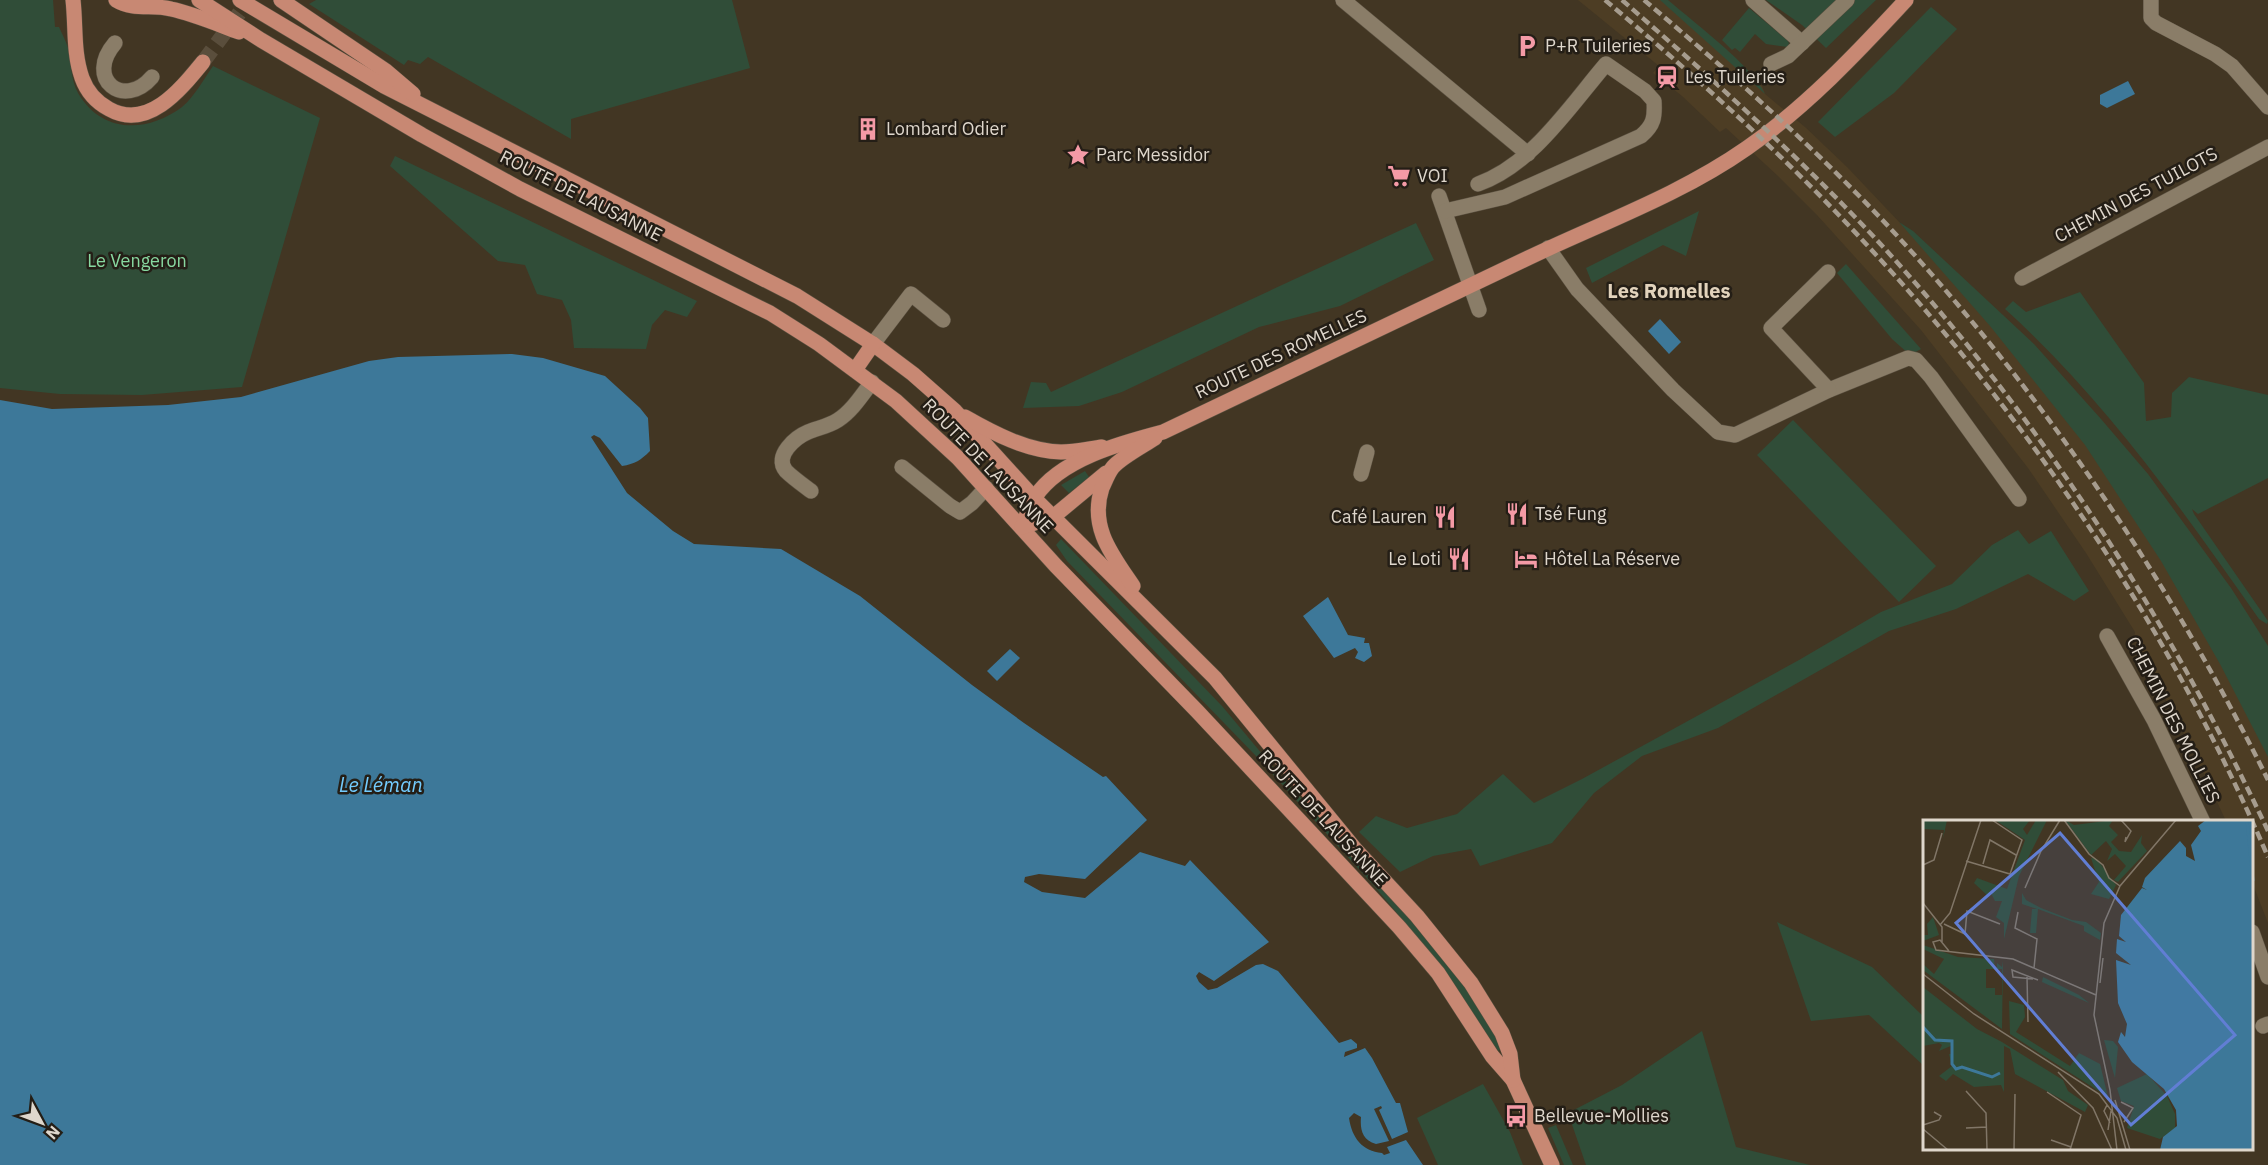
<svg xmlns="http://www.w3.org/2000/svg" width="2268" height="1165" font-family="'IBM Plex Sans',sans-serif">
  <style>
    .built { fill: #4d3d24 }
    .green { fill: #304d38 }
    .water { fill: #3d7899 }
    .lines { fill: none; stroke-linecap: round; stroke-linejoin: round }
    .major-tunnel { stroke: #5a4e3c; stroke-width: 15; stroke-dasharray: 15 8; stroke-linecap: butt }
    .minor-casing { stroke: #5b5141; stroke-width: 16 }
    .major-casing { stroke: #5b5141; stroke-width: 16 }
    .minor { stroke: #8a7d68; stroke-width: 15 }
    .major { stroke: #c88873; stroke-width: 15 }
    .rail { stroke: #a69c8e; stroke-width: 4.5; stroke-dasharray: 9 4.5; stroke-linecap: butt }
    .labels { text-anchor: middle; stroke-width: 5; stroke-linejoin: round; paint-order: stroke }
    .poi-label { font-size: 18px; fill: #dfd7cc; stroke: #241e16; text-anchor: start }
    .street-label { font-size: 18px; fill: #dfd7cc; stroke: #241e16 }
    .park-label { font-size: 18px; fill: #88d8a0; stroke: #241e16 }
    .neighbourhood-label { font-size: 20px; font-weight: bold; fill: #e2d3bc; stroke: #241e16 }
    .water-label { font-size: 20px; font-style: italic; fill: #73cbfd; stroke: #241e16 }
    .inset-river { fill: none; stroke: #3d7899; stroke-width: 3 }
    .inset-road { fill: none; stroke: #817667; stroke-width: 1.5 }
    .view { fill: #617ed4; fill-opacity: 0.15; stroke: #617ed4; stroke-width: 3 }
    .inset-edge { fill: none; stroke: #dfd7cc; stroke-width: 3 }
  </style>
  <rect width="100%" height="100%" fill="#423623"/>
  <!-- built -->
  <path class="built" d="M1578,0H1666L1762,86L1765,94L1805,127L1847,167L2012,341L2268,690V923L2252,882V822L2226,821L2195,755L2134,640L2135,632L2086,553L2028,468L1921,330L1817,215L1778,176L1726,128L1720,132L1682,96L1653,73L1659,66Z"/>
  <!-- green -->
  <g class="green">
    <path d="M0,0H53L55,27H59C62,34 66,41 68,48C72,64 70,78 78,93C102,134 147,133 182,107C194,97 204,79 213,66L320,118L242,387L142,395L60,394L0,388Z"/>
    <path d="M316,0H732L750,68L571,119V139L428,57L420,64L408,60L404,65L309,4Z"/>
    <path d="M1660,0H1668C1691,20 1755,68 1765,94Z"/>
    <path d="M1766,0H1876L1826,48L1802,25Z"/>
    <path d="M1931,7L1957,29L1894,93L1835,137L1818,122Z"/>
    <path d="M1749,8L1787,40L1789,43L1788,47L1766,44L1755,34L1740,52L1735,48L1732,50L1722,40Z"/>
    <path d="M395,156L697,301L687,317L665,310L652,325L646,349L574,348L571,320L562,300L537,294L525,265L498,261L390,166Z"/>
    <path d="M1699,211L1686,256L1663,245L1592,283L1586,268Z"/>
    <path d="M1899,222L1913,231L2034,344L2101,419L2148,474L2231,588L2268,646V757L2220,664L2161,561L2085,445L1990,326Z"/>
    <path d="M1416,223L1434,260L1340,306L1259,327L1122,392L1079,406L1023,408L1031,382L1046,383L1051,392Z"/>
    <path d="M1846,264L1921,349L1910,355L1892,339L1837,273Z"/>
    <path d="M2080,292L2144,383L2146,421L2171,417L2172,393L2189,377L2268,395V478L2198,514L2192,509L2194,514L2268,621L2267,624L2259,619C2182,509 2105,400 2005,309L2013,301L2026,312Z"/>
    <path d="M1793,420L1936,566L1899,602L1757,455Z"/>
    <path d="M1085,471L1089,477L1069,493L1061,485Z"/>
    <path d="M2018,530L2029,544L2051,531L2089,591L2074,601L2028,574L1956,609L1889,631L1718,728L1642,756L1594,793L1552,843L1480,866L1471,849L1433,856L1400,872L1359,832L1376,816L1407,828L1457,814L1503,774L1534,803L1582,779L1799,660L1881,612L1952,584L1992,545Z"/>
    <path d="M1061,539L1222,706L1278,773L1413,920L1477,1001L1503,1048L1498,1051L1453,983L1419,939L1374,886L1257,757L1067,561L1056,545Z"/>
    <path d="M1777,922L1872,967L1924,1017V1066L1869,1015L1811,1021Z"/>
    <path d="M1702,1031L1736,1147L1810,1165H1586L1568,1113L1622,1085Z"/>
    <path d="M1483,1084L1510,1132L1523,1165H1438L1417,1118Z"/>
    <path d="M1556,1125L1573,1165H1564L1548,1128Z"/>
  </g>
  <!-- water -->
  <g class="water">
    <path d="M2128,81L2135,94L2107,108L2100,104V95Z"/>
    <path d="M1660,319L1681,342L1669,354L1648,331Z"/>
    <path d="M512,354L543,358L605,376L640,408L648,418L650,451C641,460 635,464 622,466L600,438L594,435L591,437L627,493L673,531L694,544L781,549L860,596L972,685L1024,723L1103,777L1106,776L1147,820L1085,879L1039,874L1025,877L1024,882L1042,892L1085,898L1140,852L1185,866L1190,860L1269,942L1214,981L1199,972L1196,976L1199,982L1208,990L1217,988L1256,965L1263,964L1278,971L1339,1043L1351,1039L1357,1044V1048L1345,1052L1344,1057L1365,1048L1372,1058L1396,1103H1400L1408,1132L1392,1139L1379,1110L1382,1108L1381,1106L1374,1109L1389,1141L1376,1144C1362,1140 1360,1129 1361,1117L1354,1113L1349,1118C1352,1138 1362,1151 1382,1153L1384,1155L1390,1153L1387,1147L1406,1140L1423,1165H0V400L52,409L168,405L241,397L369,361L398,357Z"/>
    <path d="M1328,597L1348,635L1365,638L1364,643H1369L1372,656L1364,662L1355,658L1358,652L1355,648L1334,658L1303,616Z"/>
    <path d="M1010,649L1020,658L997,681L987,671Z"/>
  </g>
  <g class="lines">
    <!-- major-tunnel -->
    <path class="major-tunnel" d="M203,62L249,0"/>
    <!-- minor casing -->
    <g class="minor-casing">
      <g id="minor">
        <path d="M1343,0L1528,154"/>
        <path d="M1753,0L1802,43"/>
        <path d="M2151,0V18L2156,23L2215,54L2232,66L2268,107"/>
        <path d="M115,43C84,79 124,110 152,77"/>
        <path d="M1771,64L1788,56L1847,0"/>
        <path d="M1439,196L1479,310"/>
        <path d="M1445,211L1505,197L1641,136C1654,125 1655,117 1654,101L1645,91L1606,64C1570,106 1532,165 1478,184"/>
        <path d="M1548,248L1577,289L1673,390L1718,432L1735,435L1829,390L1908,358L1916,360L1931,377L2019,499"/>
        <path d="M1828,272L1771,328L1829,390"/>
        <path d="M2022,278L2268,147"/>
        <path d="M873,344L911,294L943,320"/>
        <path d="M902,467L950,506L960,512L972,503L986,488"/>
        <path d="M1361,474L1367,452"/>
        <path d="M811,491C803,485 793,478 786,471C773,456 796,437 808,432C818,428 829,426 838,420C852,411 862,395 872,382"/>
        <path d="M2107,636L2154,720L2203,822"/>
        <path d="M2252,932L2268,977"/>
        <path d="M2263,1026L2268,1024"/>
      </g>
    </g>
    <!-- major casing -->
    <g class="major-casing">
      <g id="major">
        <path d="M73,0C76,26 73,53 82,78C87,92 96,102 109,109C148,131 181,89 203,62"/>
        <path d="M116,0C134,11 152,4 171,9C194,14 217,24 239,32"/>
        <path d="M199,0L261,40L422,135L520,189L770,313L819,344L896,401L958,458L1056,566L1197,711L1399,927L1438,973L1492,1056L1513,1080L1552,1165"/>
        <path d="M240,0L384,86L797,296L873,344L913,374L955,411L1034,498L1215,678L1355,849L1417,916L1471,983L1502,1033L1510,1054L1513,1080"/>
        <path d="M281,0L386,71L413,94"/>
        <path d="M855,370L873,344"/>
        <path d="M965,417C993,433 1027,451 1061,452C1074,452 1088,449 1102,447"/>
        <path d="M1022,527C1026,518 1029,506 1035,497C1060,459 1121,443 1163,432C1285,375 1406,315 1528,258C1601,223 1680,195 1747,148C1806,107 1857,53 1906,0"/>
        <path d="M1022,527L1053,517L1106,473"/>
        <path d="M1133,586C1112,555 1089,527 1102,488C1105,482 1108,473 1113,467C1122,457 1143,446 1155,438"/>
      </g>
    </g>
    <!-- minor -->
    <use href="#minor" class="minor"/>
    <!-- major -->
    <use href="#major" class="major"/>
    <!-- rail -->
    <g class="rail">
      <path d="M1605,0C1696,77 1785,156 1866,244C2032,422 2172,633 2268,857"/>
      <path d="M1622,0C1709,76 1795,153 1874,237C2037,413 2166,614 2268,831"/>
      <path d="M1644,0C1729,72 1813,146 1889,227C2043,393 2168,578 2268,780"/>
    </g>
  </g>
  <!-- icons -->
  <defs>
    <g id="parking-bare" transform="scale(1.8)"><path d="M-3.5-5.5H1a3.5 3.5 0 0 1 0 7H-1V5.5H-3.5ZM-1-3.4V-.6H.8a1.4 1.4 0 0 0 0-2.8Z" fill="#f49aa6" stroke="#241e16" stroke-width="2.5" paint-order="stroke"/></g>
    <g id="station-bare" transform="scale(1.8)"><path d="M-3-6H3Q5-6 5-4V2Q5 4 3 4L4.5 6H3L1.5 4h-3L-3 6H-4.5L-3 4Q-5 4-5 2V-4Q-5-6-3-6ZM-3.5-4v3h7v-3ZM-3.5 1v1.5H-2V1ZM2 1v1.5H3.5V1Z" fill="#f49aa6" stroke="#241e16" stroke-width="2.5" paint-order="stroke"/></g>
    <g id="building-bare" transform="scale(1.8)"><path d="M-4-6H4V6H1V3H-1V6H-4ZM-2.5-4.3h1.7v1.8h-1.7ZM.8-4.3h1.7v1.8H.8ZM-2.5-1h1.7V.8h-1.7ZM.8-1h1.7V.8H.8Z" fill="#f49aa6" stroke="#241e16" stroke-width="2.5" paint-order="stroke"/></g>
    <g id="sight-bare" transform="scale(1.8)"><path d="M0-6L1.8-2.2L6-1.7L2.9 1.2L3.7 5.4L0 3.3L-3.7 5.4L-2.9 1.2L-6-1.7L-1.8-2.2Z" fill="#f49aa6" stroke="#241e16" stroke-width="2.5" paint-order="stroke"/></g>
    <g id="supermarket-bare" transform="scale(1.8)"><path d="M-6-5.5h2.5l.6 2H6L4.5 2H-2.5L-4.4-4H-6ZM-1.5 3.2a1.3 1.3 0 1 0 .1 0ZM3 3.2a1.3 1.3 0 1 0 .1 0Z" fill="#f49aa6" stroke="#241e16" stroke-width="2.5" paint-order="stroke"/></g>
    <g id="restaurant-bare" transform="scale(1.8)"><path d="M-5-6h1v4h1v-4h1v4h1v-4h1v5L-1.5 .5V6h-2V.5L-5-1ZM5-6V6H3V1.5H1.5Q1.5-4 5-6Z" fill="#f49aa6" stroke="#241e16" stroke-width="2.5" paint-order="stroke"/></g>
    <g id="hotel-bare" transform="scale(1.8)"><path d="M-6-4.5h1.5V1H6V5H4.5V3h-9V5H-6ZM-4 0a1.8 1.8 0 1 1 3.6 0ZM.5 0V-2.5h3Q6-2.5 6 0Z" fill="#f49aa6" stroke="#241e16" stroke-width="2.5" paint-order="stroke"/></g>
    <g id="bus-bare" transform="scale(1.8)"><path d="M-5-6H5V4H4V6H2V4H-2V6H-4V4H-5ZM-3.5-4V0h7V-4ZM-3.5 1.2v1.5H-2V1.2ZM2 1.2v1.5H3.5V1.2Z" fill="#f49aa6" stroke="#241e16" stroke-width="2.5" paint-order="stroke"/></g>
  </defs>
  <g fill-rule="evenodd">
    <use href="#parking-bare" x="1527" y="46"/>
    <use href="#station-bare" x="1667" y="77"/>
    <use href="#building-bare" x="868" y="129"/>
    <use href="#sight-bare" x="1078" y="155"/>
    <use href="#supermarket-bare" x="1399" y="176"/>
    <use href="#restaurant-bare" x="1517" y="514"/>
    <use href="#restaurant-bare" x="1445" y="517"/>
    <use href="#restaurant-bare" x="1459" y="559"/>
    <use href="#hotel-bare" x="1526" y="559"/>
    <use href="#bus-bare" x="1516" y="1116"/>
  </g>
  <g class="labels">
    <!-- poi labels -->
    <g class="poi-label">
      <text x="1545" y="52">P+R Tuileries</text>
      <text x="1685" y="83">Les Tuileries</text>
      <text x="886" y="135">Lombard Odier</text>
      <text x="1096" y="161">Parc Messidor</text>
      <text x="1417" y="182">VOI</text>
      <text x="1535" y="520">Tsé Fung</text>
      <text x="1427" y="523" text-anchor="end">Café Lauren</text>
      <text x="1441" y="565" text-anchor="end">Le Loti</text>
      <text x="1544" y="565">Hôtel La Réserve</text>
      <text x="1534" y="1122">Bellevue-Mollies</text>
    </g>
    <!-- street labels -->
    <g class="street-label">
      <text transform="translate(2136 195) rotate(-28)" y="6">CHEMIN DES TUILOTS</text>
      <text transform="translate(581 196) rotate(27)" y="6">ROUTE DE LAUSANNE</text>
      <text transform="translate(1281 354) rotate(-25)" y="6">ROUTE DES ROMELLES</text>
      <text transform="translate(988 466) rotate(46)" y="6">ROUTE DE LAUSANNE</text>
      <text transform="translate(2173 720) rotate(63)" y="6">CHEMIN DES MOLLIES</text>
      <text transform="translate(1323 818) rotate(47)" y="6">ROUTE DE LAUSANNE</text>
    </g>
    <!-- park labels -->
    <g class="park-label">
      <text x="137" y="267">Le Vengeron</text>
    </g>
    <!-- neighbourhood labels -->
    <g class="neighbourhood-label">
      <text x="1669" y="298">Les Romelles</text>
    </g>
    <!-- water labels -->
    <g class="water-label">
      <text x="381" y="792">Le Léman</text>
    </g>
  </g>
  <!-- overview -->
  <g transform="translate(1923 820)">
    <rect width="330" height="330" fill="#423623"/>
    <path d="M0,0H24L20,19L21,10L0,9ZM72,0H107L100,9L104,15L113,0H124L96,56L81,119V103L73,97L79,81H72L67,71L66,77L51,63L54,58L84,69L102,20ZM142,0L151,5L190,0L186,6L195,15L188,22L196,31L208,32L219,15L218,23L224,31L195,62L191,60L203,46L192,34L184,41L189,29L183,21L168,35ZM168,38L174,39L193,65L186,79L168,74L176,62ZM99,73L103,80L118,88L149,100L163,102L178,113L177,120L161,111V106L115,89L113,113H107L109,89H114L99,84ZM10,97L16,115L0,121V115H5L4,104ZM0,125L35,137L71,139L72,149H63V168H72V175H79V149H74V143L79,147L80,141L79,209L0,150V144L11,154L21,139L0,129ZM120,157L156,175L166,183L119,162ZM0,167L54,209L79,222L140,260L145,271L165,285L162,292L92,254L87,229L81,226V272L78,265L51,267L30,254L23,261L16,256L29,246L26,234H29L30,225L16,231L19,225L16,223L0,226ZM86,181L101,185L102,197L93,212L147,246L156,233L177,244L185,277L87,214ZM181,220L190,221L195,227L192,258ZM224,254L244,276L252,294V308L237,319L204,308L211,286L198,281L194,268Z" fill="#304d38"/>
    <path d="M283,0H330V330H237L240,317L254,306L253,290L241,269L209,242L195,222L198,212L202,217L204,204L195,183L193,140L208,145L193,133L194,119L203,122L196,116L198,95L219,68L224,70L219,67L222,58L257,21L263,28V36L272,41L268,25L278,11L275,6Z" fill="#3d7899"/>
    <path class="inset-river" d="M324,0L330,61M0,207L12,220L29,221V244L33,249L39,247L69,257L77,253"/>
    <path class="inset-road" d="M141,0L166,34L180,45L186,58L197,66M198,0L208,11L202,22L203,17M43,41L87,54L99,20L69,0M60,44L67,20L93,35M0,45L11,40L19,13M102,68L118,31L137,0M0,83L19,107V122M95,92L92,108L114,119L111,148M21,104L42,114L44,91L77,104M17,105L27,93L58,0M26,131L17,120L10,122L13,130L90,139L173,175M0,154L51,194L176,274L194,298L203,330M104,157L105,202M110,159L90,157L89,150L115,160M177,163L180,138M135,252L170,288L189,330M43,271L63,293L64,330M124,272L158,295L147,330M192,280L207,330M198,282L210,288L201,302M184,285L181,291L187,303M0,305L16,300L18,296L11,292M43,308L64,307M0,309L25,330M185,310L188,291M128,320L148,327M91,330L92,274M194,330L187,270L171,195L181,103L197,66L253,0"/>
    <path class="view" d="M137,13L312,215L208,305L33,103Z"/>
    <rect width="330" height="330" class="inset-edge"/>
  </g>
  <!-- north arrow -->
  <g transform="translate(42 1123) rotate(131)" stroke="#241e16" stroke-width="4.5" paint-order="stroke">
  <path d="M0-4.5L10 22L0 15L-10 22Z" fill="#dfd7cc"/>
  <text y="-9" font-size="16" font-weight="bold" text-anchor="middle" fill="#dfd7cc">N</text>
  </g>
</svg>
